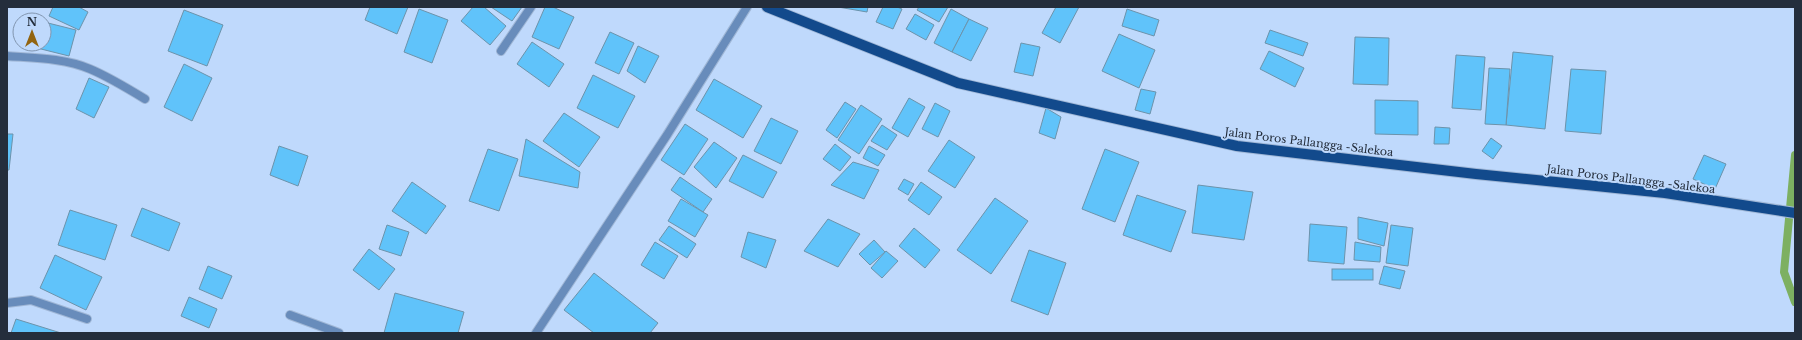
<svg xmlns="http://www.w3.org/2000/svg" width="1802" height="340" font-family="'Libre Baskerville',serif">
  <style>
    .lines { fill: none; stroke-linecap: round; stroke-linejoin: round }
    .stream { stroke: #7db061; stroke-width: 8 }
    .building { fill: #60c3fa; stroke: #6c93ab }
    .street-casing { stroke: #a0b7d6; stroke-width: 10 }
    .primary-casing { stroke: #a0b7d6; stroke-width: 12 }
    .street { stroke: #688cbb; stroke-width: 8 }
    .primary { stroke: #124a8c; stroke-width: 10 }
    .labels { text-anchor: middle; stroke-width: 4; stroke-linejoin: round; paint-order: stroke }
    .street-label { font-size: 11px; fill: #242e3c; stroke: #bfd9fc }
  </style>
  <rect width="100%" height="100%" fill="#bfd9fc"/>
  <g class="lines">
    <!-- stream -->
    <path class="stream" d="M1795,155L1784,272L1795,302"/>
  </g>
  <!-- building -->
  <g class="building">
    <path d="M53,7H79L88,12L79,30L49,16Z"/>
    <path d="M370,7H408L397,34L365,20Z"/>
    <path d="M473,7H484L506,26L490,45L461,21Z"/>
    <path d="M491,7H522L512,21Z"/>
    <path d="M545,7H553L574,17L559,49L532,37Z"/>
    <path d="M838,7H868L867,12Z"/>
    <path d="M883,7H897L902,9L893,29L876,22Z"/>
    <path d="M919,7H948L939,22L917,10Z"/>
    <path d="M1056,7H1079L1060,43L1042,33Z"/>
    <path d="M419,9L448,20L432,63L404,52Z"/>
    <path d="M951,9L969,19L952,52L934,43Z"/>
    <path d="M1127,9L1159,20L1154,36L1122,26Z"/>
    <path d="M184,10L223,25L207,66L168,51Z"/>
    <path d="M915,14L934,25L926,40L906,29Z"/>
    <path d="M969,19L988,28L971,61L952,52Z"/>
    <path d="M44,22L76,30L69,56L37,48L38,44H44Z"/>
    <path d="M1270,30L1308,43L1303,56L1265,43Z"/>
    <path d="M610,32L634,43L619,74L595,63Z"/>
    <path d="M1119,34L1155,50L1139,88L1102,71Z"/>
    <path d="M1355,37L1389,38L1388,85L1353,84Z"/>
    <path d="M532,42L564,64L549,87L517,64Z"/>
    <path d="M1021,43L1040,47L1033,76L1014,72Z"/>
    <path d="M638,46L659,56L645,83L627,71Z"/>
    <path d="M1269,51L1304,68L1295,87L1260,69Z"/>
    <path d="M1513,52L1553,56L1545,129L1506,125Z"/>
    <path d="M1456,55L1485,57L1481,110L1452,108Z"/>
    <path d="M184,64L212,78L192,121L164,107Z"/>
    <path d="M1489,68L1510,69L1506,125L1485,124Z"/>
    <path d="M1571,69L1606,71L1601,134L1565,131Z"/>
    <path d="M593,75L635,96L618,128L577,108Z"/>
    <path d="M89,78L109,87L94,118L76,109Z"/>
    <path d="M714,79L762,106L743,138L696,110Z"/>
    <path d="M1141,89L1156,92L1150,114L1135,110Z"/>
    <path d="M909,98L925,107L908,137L892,128Z"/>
    <path d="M1375,100L1418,101V135L1375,134Z"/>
    <path d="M845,102L856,109L837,138L826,130Z"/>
    <path d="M935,103L950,111L938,137L922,129Z"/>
    <path d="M861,105L882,119L859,154L838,140Z"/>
    <path d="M1046,108L1061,117L1055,139L1039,133Z"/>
    <path d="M564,113L600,137L579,167L543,141Z"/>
    <path d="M771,118L798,131L781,164L754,151Z"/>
    <path d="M685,124L708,139L684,175L661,160Z"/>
    <path d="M882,125L897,135L887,150L871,141Z"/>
    <path d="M1435,127L1450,128L1449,144H1434Z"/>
    <path d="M7,134H13L9,170H7Z"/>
    <path d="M1491,138L1502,146L1493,159L1482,151Z"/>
    <path d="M526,139L580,172L578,188L519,176Z"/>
    <path d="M949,140L975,157L955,188L928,171Z"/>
    <path d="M714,142L737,158L716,188L694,167Z"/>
    <path d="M835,144L851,157L840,171L823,159Z"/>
    <path d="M279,146L308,156L298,186L270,175Z"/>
    <path d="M869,146L885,155L878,166L863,158Z"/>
    <path d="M488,149L518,159L499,211L469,201Z"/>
    <path d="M1105,149L1139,162L1115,222L1082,209Z"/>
    <path d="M743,155L777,172L763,198L729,181Z"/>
    <path d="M1704,155L1726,164L1715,189L1693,179Z"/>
    <path d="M853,162L879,170L864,199L831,185Z"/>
    <path d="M680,177L712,199L703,212L671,190Z"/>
    <path d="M904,179L914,184L908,195L898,189Z"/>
    <path d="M412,182L446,206L426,234L392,211Z"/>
    <path d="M921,182L942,197L929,215L908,200Z"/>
    <path d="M1198,185L1253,192L1244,240L1192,233Z"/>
    <path d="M1137,195L1186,211L1171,252L1123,235Z"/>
    <path d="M995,198L1028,221L991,274L957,250Z"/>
    <path d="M681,199L708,215L695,237L668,221Z"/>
    <path d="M142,208L180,223L169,251L131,236Z"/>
    <path d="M70,210L117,225L105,260L58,245Z"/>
    <path d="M1358,217L1388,223L1384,246L1358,239Z"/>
    <path d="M828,219L860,234L838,267L804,251Z"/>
    <path d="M1310,224L1347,227L1344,264L1308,261Z"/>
    <path d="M387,225L409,232L401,256L379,249Z"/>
    <path d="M1391,225L1413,228L1408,266L1386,263Z"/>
    <path d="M669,226L696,244L687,258L659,240Z"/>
    <path d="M914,228L940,250L925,268L899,246Z"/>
    <path d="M748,232L776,240L766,268L741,257Z"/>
    <path d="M874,240L885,252L870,265L859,254Z"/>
    <path d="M655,242L678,256L664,279L641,265Z"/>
    <path d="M1355,242L1381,247L1380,262L1354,260Z"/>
    <path d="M369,249L395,269L379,290L353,270Z"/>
    <path d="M1029,250L1066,263L1048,315L1011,301Z"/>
    <path d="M886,251L898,261L882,278L871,268Z"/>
    <path d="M55,255L102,277L86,310L40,288Z"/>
    <path d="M208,266L232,276L222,299L199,289Z"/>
    <path d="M1384,266L1405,271L1400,289L1379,284Z"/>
    <rect x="1332" y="269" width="41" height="11"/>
    <path d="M594,273L658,323L650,333H594L564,310Z"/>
    <path d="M395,293L464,312L458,333H384Z"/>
    <path d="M189,297L217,309L209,328L181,316Z"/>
    <path d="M16,319L61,333H11Z"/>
  </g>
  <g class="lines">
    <!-- street casing -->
    <g class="street-casing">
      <g id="street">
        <path d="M501,51L531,7"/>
        <path d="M7,56C34,58 64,58 90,69C109,77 127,88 145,99"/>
        <path d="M7,303L31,300L87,319"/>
        <path d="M290,315L339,333"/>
        <path d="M536,333L667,135L747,7"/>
      </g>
    </g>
    <!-- primary casing -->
    <g class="primary-casing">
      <path id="primary" d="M767,7L958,83L1237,146L1476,174L1665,193L1795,213"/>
    </g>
    <!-- street -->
    <use href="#street" class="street"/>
    <!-- primary -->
    <use href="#primary" class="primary"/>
  </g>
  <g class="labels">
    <!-- street labels -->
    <g class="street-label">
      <text transform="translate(1309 142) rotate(7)" y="4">Jalan Poros Pallangga -Salekoa</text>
      <text transform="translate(1631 179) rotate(7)" y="4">Jalan Poros Pallangga -Salekoa</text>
    </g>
  </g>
  <!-- border -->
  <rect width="1802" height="340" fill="none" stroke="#242e3c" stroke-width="16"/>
  <!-- north arrow -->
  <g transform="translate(32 32)"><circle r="19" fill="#bfd9fc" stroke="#8195af"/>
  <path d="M0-3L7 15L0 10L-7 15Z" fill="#926410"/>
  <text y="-6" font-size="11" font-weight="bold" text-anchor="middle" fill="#242e3c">N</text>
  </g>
</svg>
